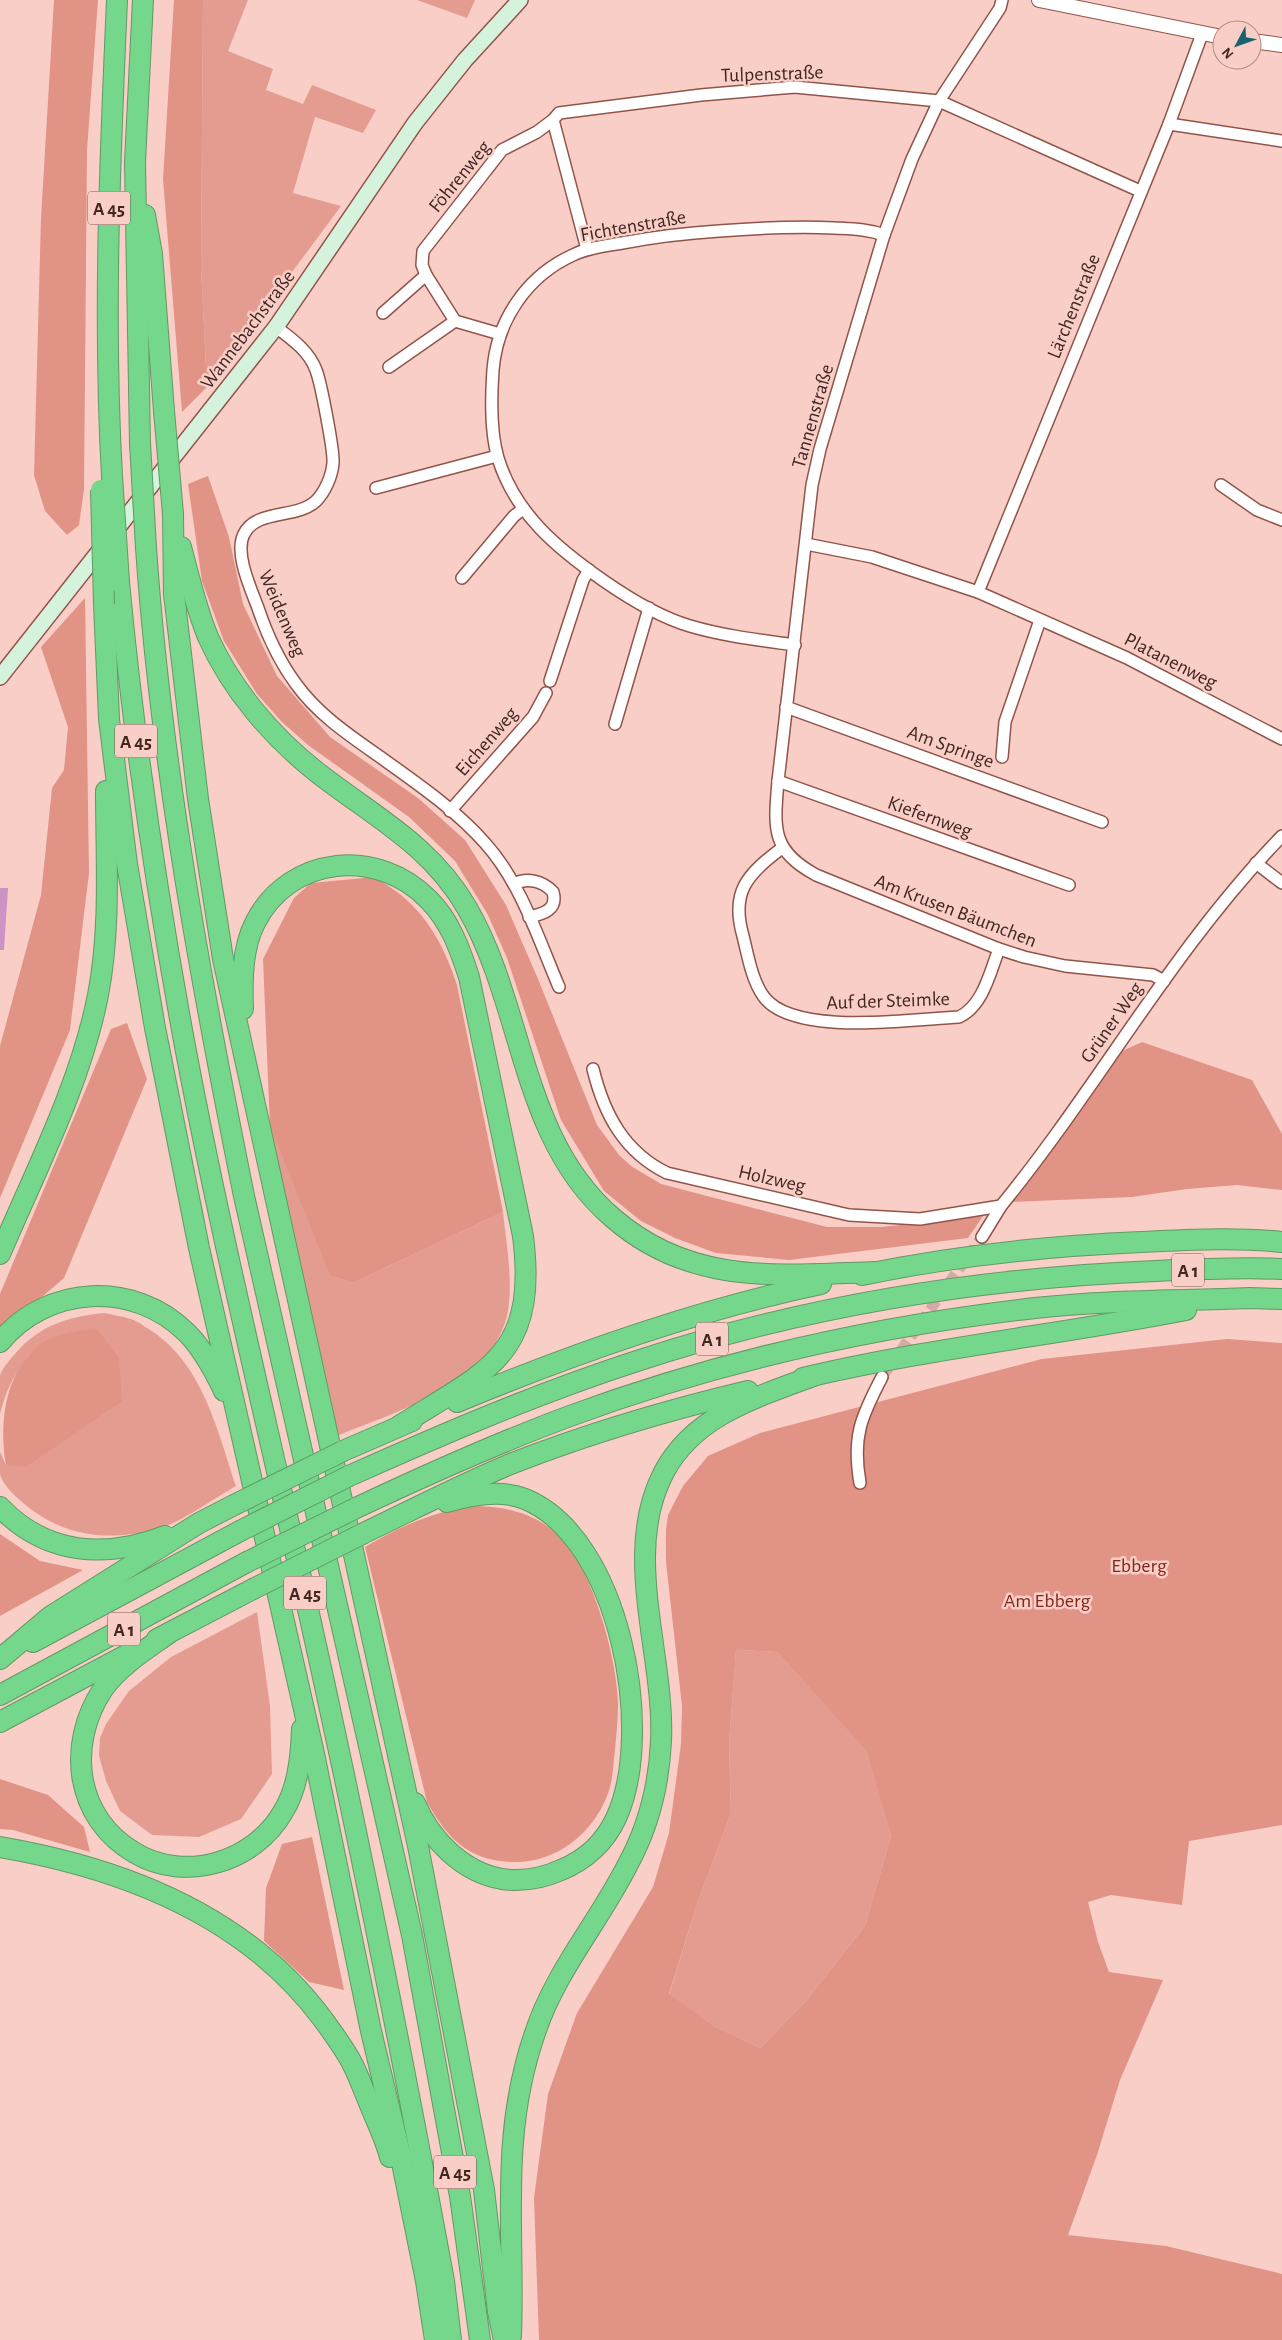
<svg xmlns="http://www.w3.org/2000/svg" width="1282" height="2340" font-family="'Alegreya Sans',sans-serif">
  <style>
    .green { fill: #e59c90 }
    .forest { fill: #e19386; fill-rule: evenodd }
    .water { fill: #cc93c7 }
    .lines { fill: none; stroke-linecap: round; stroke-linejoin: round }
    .minor-tunnel { stroke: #d4aca5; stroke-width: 11; stroke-dasharray: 11 5.5; stroke-linecap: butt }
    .minor-casing { stroke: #91544a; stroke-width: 14 }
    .tertiary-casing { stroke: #91544a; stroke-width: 16 }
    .secondary-casing { stroke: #91544a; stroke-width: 18 }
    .motorway-casing { stroke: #629966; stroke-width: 22 }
    .minor { stroke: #fff; stroke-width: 11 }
    .tertiary { stroke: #fff; stroke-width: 14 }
    .secondary { stroke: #d5f3dc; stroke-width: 15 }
    .motorway { stroke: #74d78b; stroke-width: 20 }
    .motorway-bridge-casing { stroke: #629966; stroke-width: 22; stroke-linecap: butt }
    .motorway-bridge { stroke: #74d78b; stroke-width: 20 }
    .labels { text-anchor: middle; stroke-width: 5; stroke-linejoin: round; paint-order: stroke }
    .shield { fill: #f9cec6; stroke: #785853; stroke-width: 1 }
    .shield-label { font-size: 19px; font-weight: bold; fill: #412622 }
    .street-label { font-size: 20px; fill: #412622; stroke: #f9cec6 }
    .park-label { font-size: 20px; fill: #82271d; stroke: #f9cec6 }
  </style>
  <rect width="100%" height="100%" fill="#f9cec6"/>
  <!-- green -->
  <g class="green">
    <path d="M203,0H248L228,51L273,69L266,90L303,104L312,85L376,110L363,133L315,117L293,193L341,206L207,387L201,267Z"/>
    <path d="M417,0H475L467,18Z"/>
    <path d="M270,1127L331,1275L353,1283L503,1212C506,1241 512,1274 509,1303C502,1382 399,1410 337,1436Z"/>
    <path d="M104,1313C112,1315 122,1316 130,1319C136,1320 142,1325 147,1328C202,1361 217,1429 236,1486C216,1497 183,1521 163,1527C112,1543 62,1538 21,1501C14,1495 2,1484 0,1474C0,1467 0,1459 0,1452L6,1465L30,1354C14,1374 6,1390 0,1414C0,1403 0,1387 0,1376C2,1368 10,1360 15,1354C40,1325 67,1317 104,1313Z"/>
    <path d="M257,1612L270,1706L272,1774L241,1819L199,1837L152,1835L120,1811L106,1781L99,1756L100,1738L106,1724L129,1691L171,1657Z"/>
    <path d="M736,1650L777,1652L868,1751L891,1836L865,1926L806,2001L760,2048L714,2026L669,1995L697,1904L731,1813L729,1744Z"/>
  </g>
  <!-- forest -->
  <g class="forest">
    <path d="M54,0H98L87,150L84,489L79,525L67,535L45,511L34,475L41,218Z"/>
    <path d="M174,0H203L201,267L207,387L182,412L163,179Z"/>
    <path d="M208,476L229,537L243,604L277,676L330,737L418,798L465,840L506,905L538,979L597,1125L619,1155L631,1166L661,1184L827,1227H882L983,1216L968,1238L789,1260L716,1253L675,1238L641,1221L604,1191L561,1120L507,958L488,915L455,861L409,817L308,745L282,722L257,694L224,641L202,581L188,484Z"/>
    <path d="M85,598L89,873L70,1030L0,1198V1046L41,895L52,788L64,770L68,727L41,647Z"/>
    <path d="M375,877C386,885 399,892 409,902C433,925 447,954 457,985L503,1212L353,1283L330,1275L270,1127L263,959L294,898L311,883Z"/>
    <path d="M127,1023L147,1079L64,1278L0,1333V1294L111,1029Z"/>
    <path d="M1142,1042L1252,1080L1282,1134V1190L1237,1185L1187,1189L1132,1197L1010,1202L1120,1052Z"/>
    <path d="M97,1329L119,1358L122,1401L26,1467L6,1465C0,1430 3,1388 25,1360C31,1353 37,1345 45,1341C61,1332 79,1331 97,1329Z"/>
    <path d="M1227,1339L1282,1343V1825L1189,1841L1182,1905L1111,1895L1088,1902L1098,1942L1109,1972L1163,1980L1120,2080L1097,2155L1068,2235L1166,2246L1282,2274V2340H539L534,2198L548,2094L577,2013L653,1887L669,1833L681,1744L682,1706L666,1562V1530L668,1515L683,1486L708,1456L760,1433L1042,1359ZM736,1650L777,1652L867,1751L891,1836L865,1926L806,2001L760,2048L714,2026L669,1994L697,1904L731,1813L729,1744Z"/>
    <path d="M477,1506C510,1507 540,1515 563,1540C593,1571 617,1659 618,1702C618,1721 616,1740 614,1759C613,1771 612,1784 607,1796C592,1835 554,1864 511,1862C468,1860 447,1838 427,1802L365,1547C400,1526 437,1510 477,1506Z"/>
    <path d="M0,1534L40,1561L83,1570L0,1616Z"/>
    <path d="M0,1779L48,1795L84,1827L90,1852L13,1830L0,1829Z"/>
    <path d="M312,1837L344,1990L309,1982L264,1941L266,1888L282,1844Z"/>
  </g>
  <!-- water -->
  <path class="water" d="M0,888H8L4,950H0Z"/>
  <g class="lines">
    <!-- minor-tunnel -->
    <path class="minor-tunnel" d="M882,1377L982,1237"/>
    <!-- minor casing -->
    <g class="minor-casing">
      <g id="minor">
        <path d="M1002,0L1000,8L939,101L912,159L884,235L820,449L812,485L778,781C774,829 771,850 816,875L999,949L1024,957L1065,966L1153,975L1164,981"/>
        <path d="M1169,124L1282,141"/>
        <path d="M587,249L553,120L559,113L701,95L795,87L939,101L1140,191"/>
        <path d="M383,313L426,275"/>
        <path d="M276,327C292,339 309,351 316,370C321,383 334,451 333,463C332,476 325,492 316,501C297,519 256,509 244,534C234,553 251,589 258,608C267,635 279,661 296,684C319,716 352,737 383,759C418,784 457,811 485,843C521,883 538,938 559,987"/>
        <path d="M500,334L455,321L426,275L422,265L423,251L502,150L537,132L553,120"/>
        <path d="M389,367L455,321"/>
        <path d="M1221,485L1257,510L1282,520"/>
        <path d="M376,488L497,456"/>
        <path d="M806,544L872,557L978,592L1127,658L1282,739"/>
        <path d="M462,578L514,516L523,509"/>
        <path d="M978,592L1169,124L1202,34"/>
        <path d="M795,645C759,640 724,636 690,626C659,617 630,599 604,581C558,549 515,514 498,458C490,431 491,398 493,370C497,320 527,276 573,255C589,247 606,246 622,243C654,237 687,233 719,231C758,228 795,226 834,228C852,229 868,229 884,235"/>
        <path d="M550,681L583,580L589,570"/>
        <path d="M786,707L1102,822"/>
        <path d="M615,724L649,608"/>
        <path d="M1002,757L1005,722L1040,620"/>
        <path d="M778,781L1069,885"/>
        <path d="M450,811L533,717L546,693"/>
        <path d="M782,848C748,874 730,891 743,936C748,956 752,981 764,997C794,1037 913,1019 959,1017C983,1006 990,972 999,949"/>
        <path d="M1256,863L1282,883"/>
        <path d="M514,884C527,877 543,881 553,892C558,910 543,914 529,917"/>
        <path d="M593,1069C604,1114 624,1152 667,1173L849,1215L920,1219L1001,1206"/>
        <path d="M982,1237L1001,1206C1099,1086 1173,948 1282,836"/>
        <path d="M860,1483C852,1437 861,1417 882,1377"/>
      </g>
    </g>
    <!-- tertiary casing -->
    <g class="tertiary-casing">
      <g id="tertiary">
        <path d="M1039,0L1222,37"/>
        <path d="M1252,41L1282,45"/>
      </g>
    </g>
    <!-- secondary casing -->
    <g class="secondary-casing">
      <path id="secondary" d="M0,677L276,327L415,123L465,60L520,0"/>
    </g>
    <!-- motorway casing -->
    <g class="motorway-casing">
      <g id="motorway">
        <path d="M145,215L152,254L164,411"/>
        <path d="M140,443L135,162L143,0"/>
        <path d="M112,476C103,318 110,158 117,0"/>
        <path d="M173,514L174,594L198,799L223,959L418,1846L484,2190L498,2312L504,2340"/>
        <path d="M181,547C189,577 196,608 208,637C232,690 272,737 318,773C373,816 431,845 467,908C525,1008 520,1139 613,1218C691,1286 779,1275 875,1272"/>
        <path d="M146,548C161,766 201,983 244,1196L412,1935L460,2196L480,2340"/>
        <path d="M119,582C133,732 155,881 182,1030C216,1215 261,1398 302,1582C354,1814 401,2047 444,2281L451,2340"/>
        <path d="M104,604L109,719L127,864L155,1028L199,1248L313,1749L371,2031L400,2153L426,2281L435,2340"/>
        <path d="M243,1009C242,981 242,948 255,923C289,855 378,847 429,900C450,921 460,949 469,977L523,1236C538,1356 488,1370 399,1426"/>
        <path d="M0,1254C35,1172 81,1083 98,995C111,928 106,860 106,791"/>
        <path d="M862,1275C953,1256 1048,1246 1141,1242C1188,1240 1235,1237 1282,1242"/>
        <path d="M0,1342C47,1285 134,1280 187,1333C203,1349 214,1370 224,1391"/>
        <path d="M803,1378C929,1348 1058,1335 1186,1310"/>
        <path d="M457,1402C575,1353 696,1310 821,1284"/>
        <path d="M343,1451L412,1421"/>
        <path d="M349,1476C443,1434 538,1393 637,1361C804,1306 980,1278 1156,1271C1198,1269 1240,1267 1282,1269"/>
        <path d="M0,1507C46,1555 105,1559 165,1536"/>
        <path d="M356,1508C426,1475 497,1443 570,1416C719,1361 877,1326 1035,1308C1106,1300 1178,1301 1249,1298L1282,1299"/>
        <path d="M362,1534C412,1510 462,1484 513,1463C590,1433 668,1410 748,1391"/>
        <path d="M169,1633C147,1649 119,1666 103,1689C66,1745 75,1818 135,1853C186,1883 254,1862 283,1812C298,1788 301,1757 302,1729"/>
        <path d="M157,1639L253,1589"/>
        <path d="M33,1642L240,1531"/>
        <path d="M0,1659L51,1616L199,1523L234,1505"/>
        <path d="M0,1695L247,1562"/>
        <path d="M0,1722L130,1653"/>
        <path d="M415,1803C430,1839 462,1872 502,1879C523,1882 543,1878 561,1870C586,1860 606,1841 617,1816C655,1730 620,1538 525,1499C501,1489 471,1495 447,1502"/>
        <path d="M0,1847C123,1868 245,1915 322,2018C333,2033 345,2049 353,2065C359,2077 363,2089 368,2100C375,2119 385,2137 390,2157"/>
        <path d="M511,2336C515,2229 499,2137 535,2033C555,1972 598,1923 627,1866C648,1828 659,1785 661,1741C665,1655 621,1553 664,1472C695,1414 758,1397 816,1375"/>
      </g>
    </g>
    <!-- minor -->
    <use href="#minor" class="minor"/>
    <!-- tertiary -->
    <use href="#tertiary" class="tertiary"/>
    <!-- secondary -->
    <use href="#secondary" class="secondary"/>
    <!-- motorway -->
    <use href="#motorway" class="motorway"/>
    <!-- motorway-bridge casing -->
    <g class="motorway-bridge-casing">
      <g id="motorway-bridge">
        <path d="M164,411L173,514"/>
        <path d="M140,443L146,548"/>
        <path d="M112,476L119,582"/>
        <path d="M101,490L104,604"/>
        <path d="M234,1505L343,1451"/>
        <path d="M240,1531L349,1476"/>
        <path d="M247,1562L356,1508"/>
        <path d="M253,1589L362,1534"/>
      </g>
    </g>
    <!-- motorway-bridge -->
    <use href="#motorway-bridge" class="motorway-bridge"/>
  </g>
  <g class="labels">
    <!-- shield labels -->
    <g class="shield">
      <rect x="88" y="191.5" width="42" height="33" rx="4"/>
      <rect x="115" y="724.5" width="42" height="33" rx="4"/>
      <rect x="1172" y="1253.5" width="32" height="33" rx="4"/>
      <rect x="696" y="1322.5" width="32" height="33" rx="4"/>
      <rect x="284" y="1576.5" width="42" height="33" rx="4"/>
      <rect x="108" y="1612.5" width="32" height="33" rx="4"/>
      <rect x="434" y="2155.5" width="42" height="33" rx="4"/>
    </g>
    <g class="shield-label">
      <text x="109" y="215">A 45</text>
      <text x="136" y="748">A 45</text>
      <text x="1188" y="1277">A 1</text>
      <text x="712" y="1346">A 1</text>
      <text x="305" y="1600">A 45</text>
      <text x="124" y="1636">A 1</text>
      <text x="455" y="2179">A 45</text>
    </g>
    <!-- street labels -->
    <g class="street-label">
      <text transform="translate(772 73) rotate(-2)" y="7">Tulpenstraße</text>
      <text transform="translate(459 176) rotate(-51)" y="7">Föhrenweg</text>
      <text transform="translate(633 225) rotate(-10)" y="7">Fichtenstraße</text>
      <text transform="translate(1073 306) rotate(-68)" y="7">Lärchenstraße</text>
      <text transform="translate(247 329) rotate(-53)" y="7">Wannebachstraße</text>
      <text transform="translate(812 416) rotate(-74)" y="7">Tannenstraße</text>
      <text transform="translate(283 613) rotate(67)" y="7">Weidenweg</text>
      <text transform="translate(1171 660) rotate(27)" y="7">Platanenweg</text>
      <text transform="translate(486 741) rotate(-49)" y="7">Eichenweg</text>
      <text transform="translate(951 746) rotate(20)" y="7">Am Springe</text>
      <text transform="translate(930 816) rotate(20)" y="7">Kiefernweg</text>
      <text transform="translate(956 910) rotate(21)" y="7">Am Krusen Bäumchen</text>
      <text transform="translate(888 1000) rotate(-2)" y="7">Auf der Steimke</text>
      <text transform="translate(1111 1022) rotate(-55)" y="7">Grüner Weg</text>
      <text transform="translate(772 1178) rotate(13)" y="7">Holzweg</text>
    </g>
    <!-- park labels -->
    <g class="park-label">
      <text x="1139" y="1572">Ebberg</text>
      <text x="1047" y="1607">Am Ebberg</text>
    </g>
  </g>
  <!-- north arrow -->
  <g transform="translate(1237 45) rotate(229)"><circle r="24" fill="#f9cec6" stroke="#af8b84"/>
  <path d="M0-4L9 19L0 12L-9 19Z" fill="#18636f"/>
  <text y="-8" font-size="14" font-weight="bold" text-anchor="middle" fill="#412622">N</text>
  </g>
</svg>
